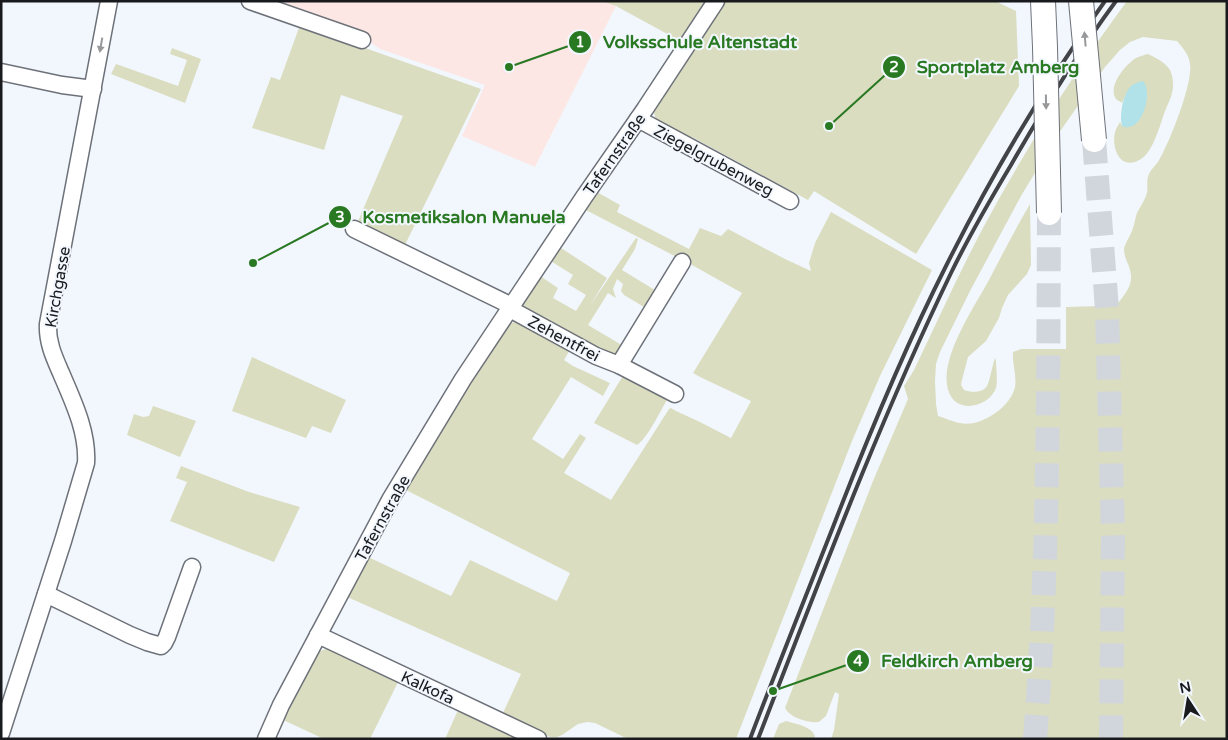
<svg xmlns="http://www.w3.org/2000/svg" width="1228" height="740" font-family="'Varela Round',sans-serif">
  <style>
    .education { fill: #fce7e4 }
    .green { fill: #daddbf; fill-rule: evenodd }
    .water { fill: #b1e2e9 }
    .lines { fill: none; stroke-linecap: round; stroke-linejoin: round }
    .highway-tunnel { stroke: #d1d6dc; stroke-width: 24; stroke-dasharray: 24 12; stroke-linecap: butt }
    .minor-casing { stroke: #6d7179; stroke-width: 19 }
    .minor { stroke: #fff; stroke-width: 16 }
    .rail { stroke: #414347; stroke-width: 4 }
    .highway-bridge-casing { stroke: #6d7179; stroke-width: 26; stroke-linecap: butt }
    .highway-bridge { stroke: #fff; stroke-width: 24 }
    .oneway { fill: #979899 }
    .labels { text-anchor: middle; stroke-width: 4; stroke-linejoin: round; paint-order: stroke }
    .street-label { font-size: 16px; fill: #181a1d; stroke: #f2f7fe }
    .leader { fill: none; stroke: #297822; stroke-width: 2 }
    .callout-dot { fill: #297822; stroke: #f2f7fe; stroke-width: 2 }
    .mark-label { font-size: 15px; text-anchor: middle; font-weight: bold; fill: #fff }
    .callout-label { font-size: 18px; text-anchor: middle; font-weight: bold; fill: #297822; stroke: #f2f7fe; stroke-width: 4; stroke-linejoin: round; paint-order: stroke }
  </style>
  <rect width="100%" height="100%" fill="#f2f7fe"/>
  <!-- education -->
  <path class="education" d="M265,1H602L616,6L535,167L462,136L485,85L380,49L363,37Z"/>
  <!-- green -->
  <g class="green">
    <path d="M602,1H708L682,42L616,6Z"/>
    <path d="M726,1H995L1016,11L1019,86L916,254L814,191L808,200L692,137H688L658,123L655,117L654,112Z"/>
    <path d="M1127,1H1227V739H831L834,730L839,694L835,692L826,716L819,722C808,723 790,718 785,708L873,481L908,399L904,386L914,370C937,322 959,273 984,226C1026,148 1074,73 1127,1ZM1143,37L1177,41C1183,48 1189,55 1190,64C1193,84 1169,144 1158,162C1155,166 1151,169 1149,174C1146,180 1148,186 1147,193C1145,200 1140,207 1137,213C1135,218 1135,223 1133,228C1131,235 1125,243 1124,249C1124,254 1126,260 1128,264C1135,281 1129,289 1119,302L1102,306L1066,307V349H1021L1013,352C1012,364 1017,376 1015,387C1011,407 980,428 960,423C953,422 945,418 938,416L936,404L935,381L936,364L940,352L970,291L1021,196L1061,130L1105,67L1120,50L1130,42Z"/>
    <path d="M300,25L481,89L403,249L356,226L403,116L341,95L324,150L252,128L271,77L280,80Z"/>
    <path d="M172,48L201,59L185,103L111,74L116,64L178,86L187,60L170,54Z"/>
    <path d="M1148,54C1156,58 1165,62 1170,70C1173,76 1174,87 1172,93C1171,99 1167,105 1165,111C1160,125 1153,152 1141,159C1121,172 1111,149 1115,132C1116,128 1118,126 1120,122L1122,126L1126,94L1122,103C1121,102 1117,100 1116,99C1107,86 1126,64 1136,58C1140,56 1144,55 1148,54Z"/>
    <path d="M597,192L620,205L617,212L689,249L700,228L721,236L728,229L785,259L811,271L809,263L815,243L831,212L932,270L880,376L852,441L736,739H628L595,723L587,722L578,724L562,735L557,737H550L502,715L521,674L345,596L366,556L451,596L470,560L557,601L570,573L404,489L459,395L506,327C509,325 512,322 516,322C528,322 559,342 571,348L564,360L573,366L610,383L603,396L571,377L532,439L563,459L580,434L586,438L564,473L611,500L669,409L671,408L676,411L698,421L731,438L751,401L700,377L693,373L742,293L692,265L582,208Z"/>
    <path d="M1030,204L1031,265L1027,274L1008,295L1002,308L999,318L986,341L968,357L962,380L961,385L964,390C970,392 982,394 987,386C989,384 993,363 995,358L996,361C996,369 998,380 996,388C990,405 963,413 952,398C931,368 976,305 990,278C1003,253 1016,228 1030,204Z"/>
    <path d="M636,238L638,239L635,249L622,270L658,292L649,310L624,295L621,291L623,284L617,279L613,289L616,298L608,293L588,325L625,347L618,354L608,355L570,335L520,304L540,276L558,288L553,298L576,311L586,295L568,284L573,275L549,260L558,246L607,278L589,307Z"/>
    <path d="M252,357L346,400L331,433L312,426L306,438L232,411Z"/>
    <path d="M624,374L668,398C661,410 647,439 637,445L594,423Z"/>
    <path d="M153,406L196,421L180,457L127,435L134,414L143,417L149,416Z"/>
    <path d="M181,466L249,492L300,507L274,562L170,521L187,482L176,478Z"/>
    <path d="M328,648L399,680L370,739H324L281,719L316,653Z"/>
    <path d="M459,708L525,739H445Z"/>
    <path d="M786,721C796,724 811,726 815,736L814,739H773L779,724Z"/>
  </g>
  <!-- water -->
  <path class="water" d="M1143,81C1154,93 1141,135 1122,126C1119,115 1123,94 1131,86C1135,83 1139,82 1143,81Z"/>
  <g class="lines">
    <!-- highway-tunnel -->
    <g class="highway-tunnel">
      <path d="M1094,140L1107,309L1113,537L1111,739"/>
      <path d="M1035,739C1049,564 1048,388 1049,213"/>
    </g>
    <!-- minor casing -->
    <g class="minor-casing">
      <g id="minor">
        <path d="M250,1L362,40"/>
        <path d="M1,72L62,85L93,89"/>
        <path d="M638,119L790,201"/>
        <path d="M354,229L512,306"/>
        <path d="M510,309L596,356L619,365L675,394"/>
        <path d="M619,365L682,262"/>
        <path d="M46,594L130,635L147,642L161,646L164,643L167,637L192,567"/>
        <path d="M318,635L538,739"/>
        <path d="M1,733L63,541L86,463C88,432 73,401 61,373C54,357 47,342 48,324L109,1"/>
        <path d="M266,739L281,705L390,500L463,379L584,197L645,109L716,1"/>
      </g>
    </g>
    <!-- minor -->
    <use href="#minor" class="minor"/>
    <!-- rail -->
    <g class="rail">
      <path d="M750,739C777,668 805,598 833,527C867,439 903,351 946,266C992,174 1045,85 1105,1"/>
      <path d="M758,739C819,582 878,424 951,273C969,236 990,200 1011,165C1043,109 1077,54 1116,1"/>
    </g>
    <!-- highway-bridge casing -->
    <g class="highway-bridge-casing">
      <g id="highway-bridge">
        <path d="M1043,1L1045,47L1049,213"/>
        <path d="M1081,1L1094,140"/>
      </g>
    </g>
    <!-- highway-bridge -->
    <use href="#highway-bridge" class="highway-bridge"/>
  </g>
  <!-- one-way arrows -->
  <defs><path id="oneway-solid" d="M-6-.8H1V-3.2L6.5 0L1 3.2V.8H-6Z" transform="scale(1.25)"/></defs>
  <g class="oneway">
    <use href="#oneway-solid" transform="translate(1085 39) rotate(-95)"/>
    <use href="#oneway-solid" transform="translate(101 45) rotate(100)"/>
    <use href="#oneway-solid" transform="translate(1046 102) rotate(89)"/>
  </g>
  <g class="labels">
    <!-- street labels -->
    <g class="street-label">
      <text transform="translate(614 154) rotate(-55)" y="6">Tafernstraße</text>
      <text transform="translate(714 160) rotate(28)" y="6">Ziegelgrubenweg</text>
      <text transform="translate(57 287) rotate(-80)" y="6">Kirchgasse</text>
      <text transform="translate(564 338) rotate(28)" y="6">Zehentfrei</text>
      <text transform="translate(382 518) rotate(-61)" y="6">Tafernstraße</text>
      <text transform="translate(428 687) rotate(25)" y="6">Kalkofa</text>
    </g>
  </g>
  <!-- callouts -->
  <path class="leader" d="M509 67L580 42M829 126L894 67M253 263L340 217M773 691L858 661"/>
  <g class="callout-dot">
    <circle cx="509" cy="67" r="5"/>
    <circle cx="829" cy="126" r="5"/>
    <circle cx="253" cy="263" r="5"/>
    <circle cx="773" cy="691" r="5"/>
    <circle cx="580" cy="42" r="12"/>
    <circle cx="894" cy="67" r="12"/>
    <circle cx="340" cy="217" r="12"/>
    <circle cx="858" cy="661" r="12"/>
  </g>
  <g class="mark-label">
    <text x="580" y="47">1</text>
    <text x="894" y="72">2</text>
    <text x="340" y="222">3</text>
    <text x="858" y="666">4</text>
  </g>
  <g class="callout-label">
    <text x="700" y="48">Volksschule Altenstadt</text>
    <text x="998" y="73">Sportplatz Amberg</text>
    <text x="464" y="223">Kosmetiksalon Manuela</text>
    <text x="957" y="667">Feldkirch Amberg</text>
  </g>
  <!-- border -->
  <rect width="1228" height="740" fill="none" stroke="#181a1d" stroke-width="5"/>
  <!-- north arrow -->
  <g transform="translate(1188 700) rotate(348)" stroke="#f2f7fe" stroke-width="4" paint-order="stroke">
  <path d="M0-4L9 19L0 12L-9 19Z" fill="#181a1d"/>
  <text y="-8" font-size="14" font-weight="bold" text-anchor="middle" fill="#181a1d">N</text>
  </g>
</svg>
